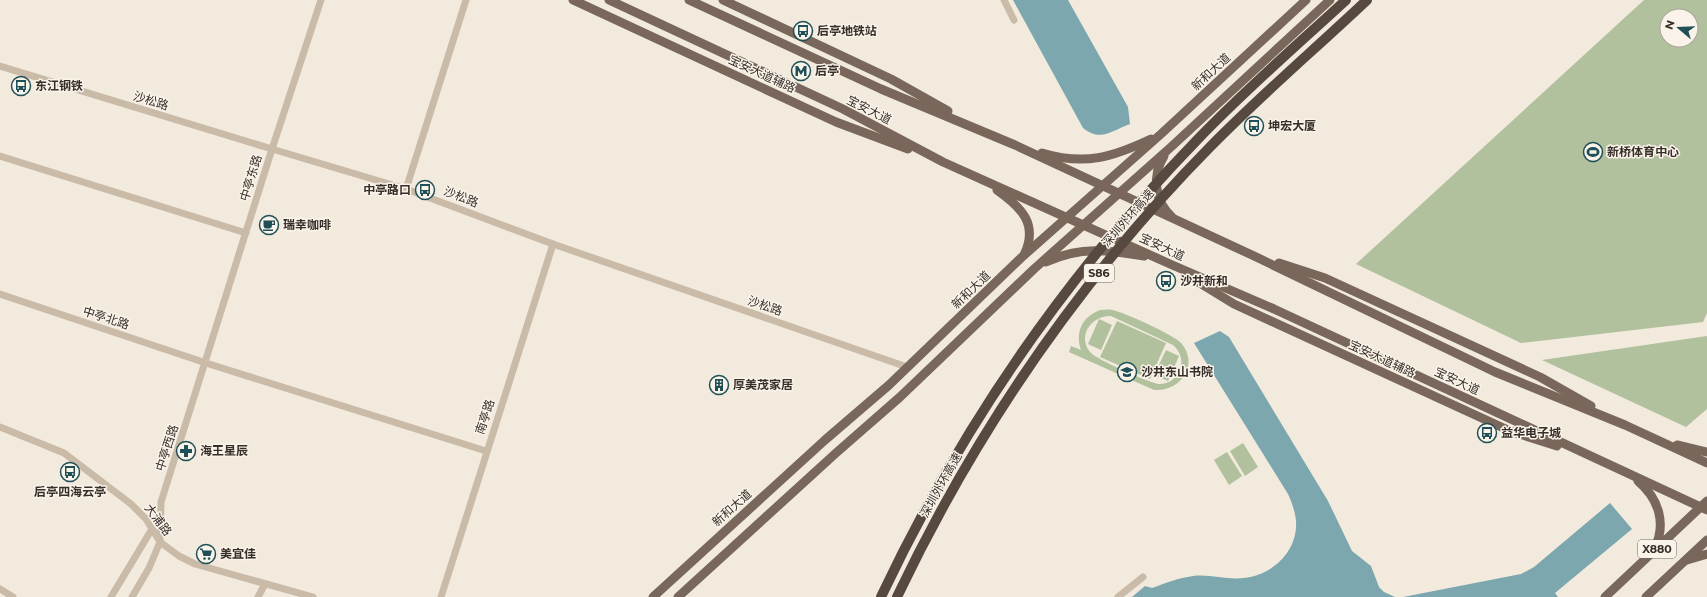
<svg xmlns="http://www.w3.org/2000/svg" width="1707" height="597" font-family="Montserrat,'Noto Sans SC',sans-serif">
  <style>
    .green { fill: #b1c09d; fill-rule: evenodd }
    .water { fill: #7ca7ae }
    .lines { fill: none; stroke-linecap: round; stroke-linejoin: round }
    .minor { stroke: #cabba9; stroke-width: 7 }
    .major { stroke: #78675a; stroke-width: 9 }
    .highway-bridge { stroke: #574940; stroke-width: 10 }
    .labels { text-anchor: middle; stroke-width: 3; stroke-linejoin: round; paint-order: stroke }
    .shield { fill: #f9f3e9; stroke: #716963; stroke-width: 1 }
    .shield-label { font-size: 11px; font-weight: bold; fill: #372e29 }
    .poi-label { font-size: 12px; font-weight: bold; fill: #372e29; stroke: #f9f3e9; text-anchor: start }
    .street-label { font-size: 12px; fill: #372e29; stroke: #f9f3e9 }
  </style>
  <rect width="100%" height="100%" fill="#f2eadd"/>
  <!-- green -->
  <g class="green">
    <path d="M1644,0H1707V313L1703,322L1521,343L1356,264ZM1667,16H1691V40H1667Z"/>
    <path d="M1100,310C1104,310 1108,309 1112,310C1124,312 1174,335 1181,343C1200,365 1180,392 1154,390L1069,352L1071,346L1081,350C1075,332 1082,317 1100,310ZM1111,316L1173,345C1181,352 1184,362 1179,372C1176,379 1168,384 1160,384C1151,384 1096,359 1091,353C1076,336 1092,315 1111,316Z"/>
    <path d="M1099,319L1112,325L1101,350L1088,344Z"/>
    <path d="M1117,321L1166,343L1150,379L1100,357Z"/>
    <path d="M1707,336V409L1686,427L1542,360Z"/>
    <path d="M1166,350L1179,356L1168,381L1154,375Z"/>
    <path d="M1243,443L1258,467L1245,476L1230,451Z"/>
    <path d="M1227,452L1242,476L1229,485L1214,460Z"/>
  </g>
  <!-- water -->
  <g class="water">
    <path d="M1013,0H1068L1128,107L1130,124C1111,131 1101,142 1083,128Z"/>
    <path d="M1220,331L1229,337L1328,501L1352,551L1371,566L1379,587L1384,592L1395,597H1132L1145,586L1152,588C1166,583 1178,578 1193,576C1210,574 1227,580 1244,578C1273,575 1298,551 1296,521C1295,511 1292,503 1288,494L1194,343Z"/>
    <path d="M1610,503L1632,529L1555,593L1558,597H1403L1521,574L1534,567Z"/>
  </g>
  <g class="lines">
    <!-- minor -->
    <g class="minor">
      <path d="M1004,0L1014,20"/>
      <path d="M0,66L272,149L406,189L553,244L907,367"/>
      <path d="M0,156L246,233"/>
      <path d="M406,189L466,0"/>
      <path d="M0,294L206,363L486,451"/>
      <path d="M0,427L64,453L131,504L146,519L160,542L179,556L195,564L313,597"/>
      <path d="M0,589L13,597"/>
      <path d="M111,597L152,529"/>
      <path d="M132,597L149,568L160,542L161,502L272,149L321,0"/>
      <path d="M258,597L265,584"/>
      <path d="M441,597L553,244"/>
      <path d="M1118,597L1143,577"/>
    </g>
    <!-- major -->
    <g class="major">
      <path d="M573,0L836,122L908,149"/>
      <path d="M609,0L843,109L943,162L1170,264L1274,309L1707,510"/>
      <path d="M689,0L881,89L1015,145L1252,255L1495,372L1625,425L1707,463"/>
      <path d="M723,0L891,79L948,111"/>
      <path d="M1042,153C1085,166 1113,157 1151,139"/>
      <path d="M1164,156C1152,175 1154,201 1172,217"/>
      <path d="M997,190C1021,207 1039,224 1024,255"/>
      <path d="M1046,262C1081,246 1107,250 1144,256"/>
      <path d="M1279,263L1325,278L1540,377L1591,406"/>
      <path d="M1198,282L1234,304L1510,431L1557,446"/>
      <path d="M1677,445L1707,452"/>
      <path d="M1638,481C1659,499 1667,524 1654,550"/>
      <path d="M1687,560L1707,554"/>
      <path d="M653,597L825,440L889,385L1022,257L1161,134L1306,0"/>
      <path d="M678,597L836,453L900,397L1034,269L1171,147L1330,0"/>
      <path d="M1605,597L1707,501"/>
      <path d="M1646,597L1707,540"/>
    </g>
    <!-- highway-bridge -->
    <g class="highway-bridge">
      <path d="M881,597C961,427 1067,274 1198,139C1245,90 1296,46 1346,0"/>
      <path d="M897,597C976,431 1081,278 1210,147C1260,96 1315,49 1367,0"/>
    </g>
  </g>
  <!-- icons -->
  <defs>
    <g id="bus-ring" transform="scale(1)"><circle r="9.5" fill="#f9f3e9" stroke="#1f4f57" stroke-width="1.5"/><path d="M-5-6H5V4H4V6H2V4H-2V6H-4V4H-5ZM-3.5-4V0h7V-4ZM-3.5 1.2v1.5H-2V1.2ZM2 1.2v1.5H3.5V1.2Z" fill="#1f4f57"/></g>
    <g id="metro-ring" transform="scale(1)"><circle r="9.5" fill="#f9f3e9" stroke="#1f4f57" stroke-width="1.5"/><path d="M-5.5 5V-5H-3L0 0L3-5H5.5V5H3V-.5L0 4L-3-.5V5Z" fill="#1f4f57"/></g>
    <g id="stadium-ring" transform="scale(1)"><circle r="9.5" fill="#f9f3e9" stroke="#1f4f57" stroke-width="1.5"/><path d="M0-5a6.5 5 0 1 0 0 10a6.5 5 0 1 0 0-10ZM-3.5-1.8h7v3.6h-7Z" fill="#1f4f57"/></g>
    <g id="cafe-ring" transform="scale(1)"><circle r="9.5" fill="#f9f3e9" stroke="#1f4f57" stroke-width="1.5"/><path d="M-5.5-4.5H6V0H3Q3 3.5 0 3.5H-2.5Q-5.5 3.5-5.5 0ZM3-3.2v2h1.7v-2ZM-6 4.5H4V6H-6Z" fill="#1f4f57"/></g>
    <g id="university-ring" transform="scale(1)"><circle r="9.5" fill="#f9f3e9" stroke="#1f4f57" stroke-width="1.5"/><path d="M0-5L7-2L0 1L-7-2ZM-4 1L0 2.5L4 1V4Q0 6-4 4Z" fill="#1f4f57"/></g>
    <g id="building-ring" transform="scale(1)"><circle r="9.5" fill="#f9f3e9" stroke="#1f4f57" stroke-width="1.5"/><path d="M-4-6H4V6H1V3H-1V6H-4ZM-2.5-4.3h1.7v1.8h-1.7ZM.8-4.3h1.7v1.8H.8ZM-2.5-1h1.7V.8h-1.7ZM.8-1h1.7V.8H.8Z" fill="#1f4f57"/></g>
    <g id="pharmacy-ring" transform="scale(1)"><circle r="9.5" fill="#f9f3e9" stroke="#1f4f57" stroke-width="1.5"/><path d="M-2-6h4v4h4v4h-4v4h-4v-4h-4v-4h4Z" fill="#1f4f57"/></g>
    <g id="supermarket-ring" transform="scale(1)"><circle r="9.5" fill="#f9f3e9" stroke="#1f4f57" stroke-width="1.5"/><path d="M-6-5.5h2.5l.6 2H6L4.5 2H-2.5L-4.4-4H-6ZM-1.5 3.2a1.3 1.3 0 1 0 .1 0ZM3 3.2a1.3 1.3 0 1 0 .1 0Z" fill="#1f4f57"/></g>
  </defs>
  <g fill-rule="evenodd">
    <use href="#bus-ring" x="803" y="31"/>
    <use href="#metro-ring" x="801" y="71"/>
    <use href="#bus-ring" x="21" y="86"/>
    <use href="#bus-ring" x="1254" y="126"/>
    <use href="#stadium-ring" x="1593" y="152"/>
    <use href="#bus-ring" x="425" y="190"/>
    <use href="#cafe-ring" x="269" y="225"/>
    <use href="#bus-ring" x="1166" y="281"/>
    <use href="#university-ring" x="1127" y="372"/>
    <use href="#building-ring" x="719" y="385"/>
    <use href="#bus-ring" x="1487" y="433"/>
    <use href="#pharmacy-ring" x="186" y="451"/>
    <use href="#bus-ring" x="70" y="472"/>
    <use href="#supermarket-ring" x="206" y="554"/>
  </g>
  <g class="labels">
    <!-- shield labels -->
    <g class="shield">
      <rect x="1084" y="264" width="30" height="18" rx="3"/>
      <rect x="1638" y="540" width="38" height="18" rx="3"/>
    </g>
    <g class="shield-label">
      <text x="1099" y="277">S86</text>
      <text x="1657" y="553">X880</text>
    </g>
    <!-- poi labels -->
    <g class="poi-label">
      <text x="817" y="35">后亭地铁站</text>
      <text x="815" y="75">后亭</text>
      <text x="35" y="90">东江钢铁</text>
      <text x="1268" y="130">坤宏大厦</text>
      <text x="1607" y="156">新桥体育中心</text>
      <text x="411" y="194" text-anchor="end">中亭路口</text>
      <text x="283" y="229">瑞幸咖啡</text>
      <text x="1180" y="285">沙井新和</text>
      <text x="1141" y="376">沙井东山书院</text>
      <text x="733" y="389">厚美茂家居</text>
      <text x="1501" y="437">益华电子城</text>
      <text x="200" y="455">海王星辰</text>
      <text x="70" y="496" text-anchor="middle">后亭四海云亭</text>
      <text x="220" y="558">美宜佳</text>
    </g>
    <!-- street labels -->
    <g class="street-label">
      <text transform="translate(1211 72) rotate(-43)" y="4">新和大道</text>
      <text transform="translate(762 74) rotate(25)" y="4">宝安大道辅路</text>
      <text transform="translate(151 101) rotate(17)" y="4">沙松路</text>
      <text transform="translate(869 110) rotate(27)" y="4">宝安大道</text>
      <text transform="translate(251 178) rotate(-73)" y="4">中亭东路</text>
      <text transform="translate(461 197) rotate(21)" y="4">沙松路</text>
      <text transform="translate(1128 218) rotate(-49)" y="4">深圳外环高速</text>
      <text transform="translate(1162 247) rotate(25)" y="4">宝安大道</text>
      <text transform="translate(971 290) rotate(-44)" y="4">新和大道</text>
      <text transform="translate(765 306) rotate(19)" y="4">沙松路</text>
      <text transform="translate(106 318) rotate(18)" y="4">中亭北路</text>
      <text transform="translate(1382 359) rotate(25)" y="4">宝安大道辅路</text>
      <text transform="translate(1457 381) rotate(25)" y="4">宝安大道</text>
      <text transform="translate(485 417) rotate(-72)" y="4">南亭路</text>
      <text transform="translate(167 448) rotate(-72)" y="4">中亭西路</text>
      <text transform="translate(941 485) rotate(-61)" y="4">深圳外环高速</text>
      <text transform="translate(732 508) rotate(-42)" y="4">新和大道</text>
      <text transform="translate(158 520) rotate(53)" y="4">大浦路</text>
    </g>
  </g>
  <!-- north arrow -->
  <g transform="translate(1679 28) rotate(289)"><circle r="19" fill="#f9f3e9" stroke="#aba49c"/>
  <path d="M0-3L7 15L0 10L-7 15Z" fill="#1f4f57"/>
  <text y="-6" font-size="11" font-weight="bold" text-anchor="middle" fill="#372e29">N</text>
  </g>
</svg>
